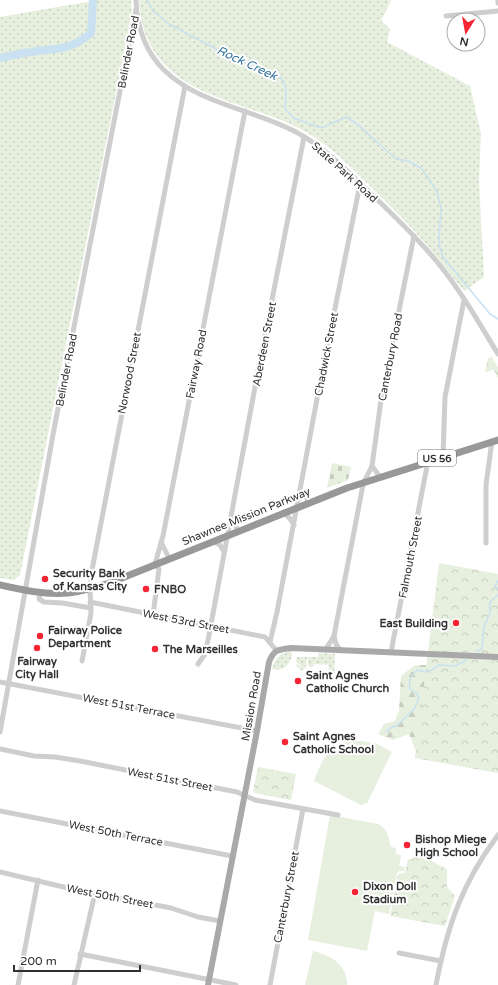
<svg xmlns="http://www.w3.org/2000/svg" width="498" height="985" font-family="'Varela Round',sans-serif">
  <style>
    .grass { fill: url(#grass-dots) }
    .forest { fill: url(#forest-firs) }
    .cemetery { fill: url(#cemetery-stones) }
    .park { fill: url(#park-crowns) }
    .garden { fill: #e7efde }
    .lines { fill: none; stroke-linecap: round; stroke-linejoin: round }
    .stream { stroke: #c9e1f0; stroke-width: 1.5 }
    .river { stroke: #c9e1f0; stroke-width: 8 }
    .minor { stroke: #cecece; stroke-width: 5 }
    .major { stroke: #a9a9a9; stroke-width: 6 }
    .highway { stroke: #989898; stroke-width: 7 }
    .poi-dot { fill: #f72534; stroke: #fff; stroke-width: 1.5 }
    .labels { text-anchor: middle; stroke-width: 4; stroke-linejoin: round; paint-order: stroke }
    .shield { fill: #fff; stroke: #6f6f6f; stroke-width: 1 }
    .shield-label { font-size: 10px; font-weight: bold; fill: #313131 }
    .street-label { font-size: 11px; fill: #313131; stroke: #fff }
    .poi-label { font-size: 11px; font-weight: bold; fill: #313131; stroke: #fff; text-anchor: start }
    .water-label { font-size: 12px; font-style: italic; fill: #35759d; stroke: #fff }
  </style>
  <defs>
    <pattern id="grass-dots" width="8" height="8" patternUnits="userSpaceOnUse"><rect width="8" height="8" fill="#e7efde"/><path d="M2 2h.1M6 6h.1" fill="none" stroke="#c7cdbf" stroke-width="1.8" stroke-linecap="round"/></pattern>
    <pattern id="forest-firs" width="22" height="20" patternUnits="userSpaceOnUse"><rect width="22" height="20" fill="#e7efde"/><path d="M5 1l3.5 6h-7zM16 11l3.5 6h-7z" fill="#c7cdbf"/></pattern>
    <pattern id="cemetery-stones" width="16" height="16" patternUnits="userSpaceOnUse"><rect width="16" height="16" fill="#e7efde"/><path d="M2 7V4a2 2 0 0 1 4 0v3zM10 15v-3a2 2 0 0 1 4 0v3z" fill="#c7cdbf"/></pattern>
    <pattern id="park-crowns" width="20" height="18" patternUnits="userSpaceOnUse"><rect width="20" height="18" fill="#e7efde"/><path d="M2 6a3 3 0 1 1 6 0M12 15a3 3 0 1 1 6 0" fill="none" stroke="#c7cdbf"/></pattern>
  </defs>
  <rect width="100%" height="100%" fill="#fff"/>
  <!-- grass -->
  <g class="grass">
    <path d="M98,0H131L132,12L20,575L14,580L0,578V17Z"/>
    <path d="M139,0H391L381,21L390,29L387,42L470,86L481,134L479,182L484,277L464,291C446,269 428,245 408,224C395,210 381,197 367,183C352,168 337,153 320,141C263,99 167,106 143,27C141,18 140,9 139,0Z"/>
    <path d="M290,651L292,654C291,664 283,672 272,669C274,659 280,653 290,651Z"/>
    <path d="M319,653L335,654L334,681L324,679L321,677L322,673H328L329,665L314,664L313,667L308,666V657H318Z"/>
    <path d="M297,657H307L306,667L301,671L296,665L297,664L299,667L301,666L296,662Z"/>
  </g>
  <!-- forest -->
  <path class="forest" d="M415,665H433L416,751L409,734L393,740L378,734L384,724L395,721L399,710L401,676Z"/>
  <!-- cemetery -->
  <path class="cemetery" d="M332,463L351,467L348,480L327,488Z"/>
  <!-- park -->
  <g class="park">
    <path d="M492,357L498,368V378L493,369L485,373L488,358Z"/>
    <path d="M439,563L498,574V773L415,758Z"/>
    <path d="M258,767L296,774L291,800L254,793L253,791Z"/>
    <path d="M416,856L431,861L447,869V887L455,896L445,926L390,916L398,874L405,873L408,859H412Z"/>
  </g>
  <!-- garden -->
  <g class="garden">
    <path d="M361,741L375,743L392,752L367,803L361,805L314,781C320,764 327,748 345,742C350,740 356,741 361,741Z"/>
    <path d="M330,815L378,824C388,829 388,837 391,847L396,848V854L401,855L399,866L405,867L404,871H400L397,873L389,914L375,911L367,951L308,940Z"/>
    <path d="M313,951C331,955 347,965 347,985H305Z"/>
  </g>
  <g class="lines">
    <!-- stream -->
    <g class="stream">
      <path d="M147,0L153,11L169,24L235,59L279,75L285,84L286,93L285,109L294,118L321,128L346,117L357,124L396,159L408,161L421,168L431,182L437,192L441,208L439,238L440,248L443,257L490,314L498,319"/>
      <path d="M498,581L495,586L498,589"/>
      <path d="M476,651L482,649L484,627L490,613V602L498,595"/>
      <path d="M387,732L390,728L398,725L415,708L419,697L416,693L410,689C408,680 411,676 417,670L427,672L437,667L438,665L455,666L467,660"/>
    </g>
    <!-- river -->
    <path class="river" d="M0,58C10,56 21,53 31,52C57,48 70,51 91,33L93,0"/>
    <!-- minor -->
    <g class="minor">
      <path d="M136,0C137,27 145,52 165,71C201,105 253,109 296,132C322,146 343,167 364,187C390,212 416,236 438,263C461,291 479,323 498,354"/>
      <path d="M498,0V3"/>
      <path d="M446,16L498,11"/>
      <path d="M443,456L445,397L464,300"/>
      <path d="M380,477L372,466L381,400L414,236"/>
      <path d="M300,491L310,502"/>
      <path d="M284,512L291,520L294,525"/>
      <path d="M231,517L238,531"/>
      <path d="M213,541L220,545L224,552"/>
      <path d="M161,542L169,558"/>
      <path d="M486,543V485L492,441"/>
      <path d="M40,593L39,599L44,602L62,603L91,608"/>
      <path d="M90,602L265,637L276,650"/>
      <path d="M153,615L159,569L155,564L163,536L245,111"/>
      <path d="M334,636L336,644L340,650"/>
      <path d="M270,642L277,612L320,383L360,184"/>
      <path d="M326,649L334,636L362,490L364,482L372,466"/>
      <path d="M391,652L428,461"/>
      <path d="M82,661L91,613L90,589L92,570L185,86"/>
      <path d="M198,664L205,654L209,635L258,371L304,137"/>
      <path d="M0,682L257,731"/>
      <path d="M0,732L54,429L136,9"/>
      <path d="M0,749L34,756L55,757L80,761L237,792L255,800L338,815"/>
      <path d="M0,811L232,856"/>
      <path d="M0,872L72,889L171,908L198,917L220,921"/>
      <path d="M399,953L441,961"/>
      <path d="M80,954L236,985"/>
      <path d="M18,985L38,880"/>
      <path d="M74,985L95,893"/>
      <path d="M270,985L303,809"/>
      <path d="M436,985C447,927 462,883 498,835"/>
    </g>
    <!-- major -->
    <path class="major" d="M208,985L257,731L269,662C274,649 278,650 291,648L498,657"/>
    <!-- highway -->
    <path class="highway" d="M0,585C22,590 45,595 68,593C81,592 95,587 107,584L347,488L498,440"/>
  </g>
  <!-- markers -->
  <g class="poi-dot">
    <circle cx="45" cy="579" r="4"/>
    <circle cx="146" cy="589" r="4"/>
    <circle cx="456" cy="623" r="4"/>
    <circle cx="40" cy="636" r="4"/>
    <circle cx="37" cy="648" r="4"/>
    <circle cx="155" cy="649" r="4"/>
    <circle cx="298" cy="681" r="4"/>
    <circle cx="285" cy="742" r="4"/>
    <circle cx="407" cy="845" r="4"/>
    <circle cx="355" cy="892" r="4"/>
  </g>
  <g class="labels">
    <!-- shield labels -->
    <rect class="shield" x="418" y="450" width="38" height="16" rx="3"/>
    <g class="shield-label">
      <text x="437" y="462">US 56</text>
    </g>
    <!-- street labels -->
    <g class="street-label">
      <text transform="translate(128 52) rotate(-79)" y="4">Belinder Road</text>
      <text transform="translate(345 172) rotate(42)" y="4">State Park Road</text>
      <text transform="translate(264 344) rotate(-79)" y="4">Aberdeen Street</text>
      <text transform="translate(326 354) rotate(-79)" y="4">Chadwick Street</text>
      <text transform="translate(390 357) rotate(-79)" y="4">Canterbury Road</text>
      <text transform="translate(196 364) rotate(-79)" y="4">Fairway Road</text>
      <text transform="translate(66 370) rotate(-79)" y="4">Belinder Road</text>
      <text transform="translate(129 373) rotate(-79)" y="4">Norwood Street</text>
      <text transform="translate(246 516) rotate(-22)" y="4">Shawnee Mission Parkway</text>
      <text transform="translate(410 557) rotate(-79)" y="4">Falmouth Street</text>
      <text transform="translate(186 621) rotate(11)" y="4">West 53rd Street</text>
      <text transform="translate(129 706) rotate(11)" y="4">West 51st Terrace</text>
      <text transform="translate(251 706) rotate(-80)" y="4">Mission Road</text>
      <text transform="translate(170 779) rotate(11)" y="4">West 51st Street</text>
      <text transform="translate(116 833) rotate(11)" y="4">West 50th Terrace</text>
      <text transform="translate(110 896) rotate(11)" y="4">West 50th Street</text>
      <text transform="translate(286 897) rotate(-79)" y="4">Canterbury Street</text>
    </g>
    <!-- poi labels -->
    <g class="poi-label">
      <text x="53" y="577">Security Bank<tspan x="53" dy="13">of Kansas City</tspan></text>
      <text x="154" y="593">FNBO</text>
      <text x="448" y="627" text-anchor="end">East Building</text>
      <text x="48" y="634">Fairway Police<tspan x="48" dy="13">Department</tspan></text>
      <text x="163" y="653">The Marseilles</text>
      <text x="37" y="665" text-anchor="middle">Fairway<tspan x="37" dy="13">City Hall</tspan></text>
      <text x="306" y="679">Saint Agnes<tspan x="306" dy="13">Catholic Church</tspan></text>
      <text x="293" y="740">Saint Agnes<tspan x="293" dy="13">Catholic School</tspan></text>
      <text x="415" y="843">Bishop Miege<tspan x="415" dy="13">High School</tspan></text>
      <text x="363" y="890">Dixon Doll<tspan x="363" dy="13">Stadium</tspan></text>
    </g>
    <!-- water labels -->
    <g class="water-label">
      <text transform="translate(247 63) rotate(25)" y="4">Rock Creek</text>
    </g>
  </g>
  <!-- north arrow -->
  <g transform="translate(466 32) rotate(191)"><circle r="19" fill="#ffffff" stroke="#adadad"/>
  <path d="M0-3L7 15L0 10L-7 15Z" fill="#f72534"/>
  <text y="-6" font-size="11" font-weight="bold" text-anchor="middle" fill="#313131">N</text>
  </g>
  <!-- scale -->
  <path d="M14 965v6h126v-6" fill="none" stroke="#313131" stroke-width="2"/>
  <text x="20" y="965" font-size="12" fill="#313131" stroke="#ffffff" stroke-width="3" paint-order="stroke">200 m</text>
</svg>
